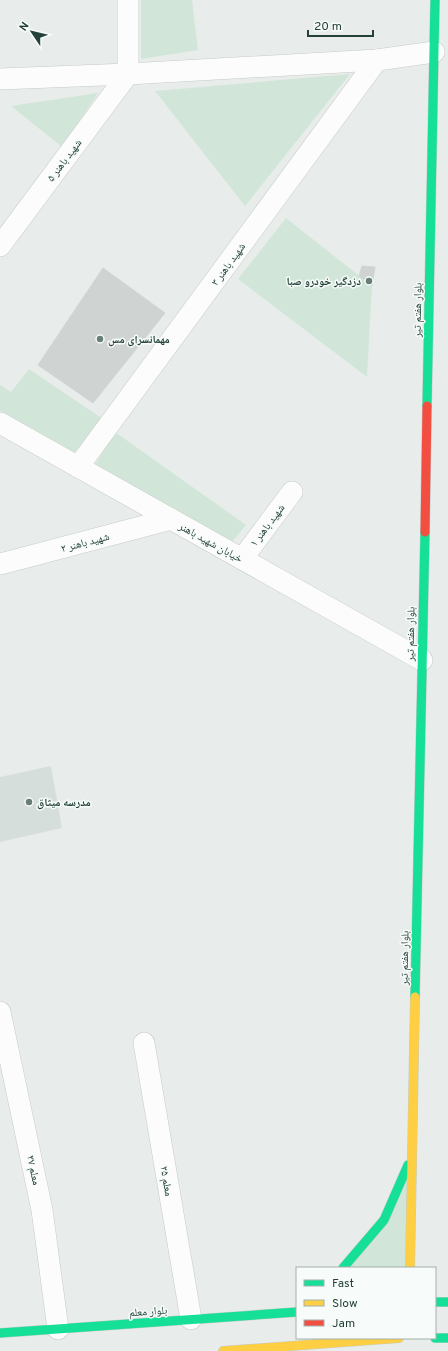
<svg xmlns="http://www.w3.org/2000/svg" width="448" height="1351" font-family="Overpass,'Noto Naskh Arabic',sans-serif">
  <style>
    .built { fill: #d6dedb }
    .green { fill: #d1e6d8 }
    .building { fill: #cfd4d2; stroke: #d1d6d4 }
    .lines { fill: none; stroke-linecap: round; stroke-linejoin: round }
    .street-casing { stroke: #c5cac8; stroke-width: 22 }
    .fast-casing { stroke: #c3ccc9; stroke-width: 10 }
    .slow-casing { stroke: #c3ccc9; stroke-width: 10 }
    .jam-casing { stroke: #c3ccc9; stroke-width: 10 }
    .street { stroke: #fcfcfc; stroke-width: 21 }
    .fast { stroke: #16e098; stroke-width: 9 }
    .slow { stroke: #ffcf43; stroke-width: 9 }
    .jam { stroke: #f24e42; stroke-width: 9 }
    .poi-dot { fill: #697e78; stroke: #f7fbf9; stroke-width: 1.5 }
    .labels { text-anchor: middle; stroke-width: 3; stroke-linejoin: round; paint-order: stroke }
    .street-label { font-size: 11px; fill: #24423a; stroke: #f7fbf9 }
    .poi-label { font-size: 11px; font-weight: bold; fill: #24423a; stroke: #f7fbf9; text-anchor: start }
  </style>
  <rect width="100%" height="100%" fill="#e8edeb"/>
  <!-- built -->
  <path class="built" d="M51,766L62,828L0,842V777Z"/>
  <!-- green -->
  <g class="green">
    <path d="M141,0H192L198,50L141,59Z"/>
    <path d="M350,74L245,206L155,91Z"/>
    <path d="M98,93L62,147L11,106Z"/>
    <path d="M286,218L372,286L367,377L238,279Z"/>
    <path d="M29,369L103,419L72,455L0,411V385L11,392Z"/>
    <path d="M115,432L246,525L230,544L95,465Z"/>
    <path d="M410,1169L407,1268H347Z"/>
  </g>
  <!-- building -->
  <g class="building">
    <path d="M362,266L375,267L372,286L359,276Z"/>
    <path d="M103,268L165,313L93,403L38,365Z"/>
  </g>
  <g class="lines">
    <!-- street casing -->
    <g class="street-casing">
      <g id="street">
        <path d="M0,79L128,74L377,60L434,52"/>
        <path d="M0,246L128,74V0"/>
        <path d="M0,423L422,660"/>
        <path d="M78,467L377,60"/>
        <path d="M242,559L292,492"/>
        <path d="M0,564L171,519"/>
        <path d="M0,1012L42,1210L58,1329"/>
        <path d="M144,1043L191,1319"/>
      </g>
    </g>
    <!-- fast casing -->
    <g class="fast-casing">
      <g id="fast">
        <path d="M427,406L435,0"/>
        <path d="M415,997L425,532"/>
        <path d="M343,1268L384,1220L408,1165"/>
        <path d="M435,1302H448"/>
        <path d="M0,1333L297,1312"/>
        <path d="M435,1338H448"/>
      </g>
    </g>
    <!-- slow casing -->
    <g class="slow-casing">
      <g id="slow">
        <path d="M410,1268L415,997"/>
        <path d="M223,1351L399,1338"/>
      </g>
    </g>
    <!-- jam casing -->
    <g class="jam-casing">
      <path id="jam" d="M425,532L427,406"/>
    </g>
    <!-- street -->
    <use href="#street" class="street"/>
    <!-- fast -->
    <use href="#fast" class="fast"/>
    <!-- slow -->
    <use href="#slow" class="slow"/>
    <!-- jam -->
    <use href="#jam" class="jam"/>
  </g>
  <!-- markers -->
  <g class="poi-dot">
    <circle cx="369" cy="281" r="4"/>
    <circle cx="100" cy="339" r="4"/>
    <circle cx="29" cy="802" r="4"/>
  </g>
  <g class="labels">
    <!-- street labels -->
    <g class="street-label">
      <text transform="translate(64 160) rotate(-53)" y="4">شهید باهنر ۵</text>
      <text transform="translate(228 264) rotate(-54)" y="4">شهید باهنر ۳</text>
      <text transform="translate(417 310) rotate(-89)" y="4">بلوار هفتم تیر</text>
      <text transform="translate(267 525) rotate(-53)" y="4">شهید باهنر ۱</text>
      <text transform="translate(85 542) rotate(-15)" y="4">شهید باهنر ۲</text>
      <text transform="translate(211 542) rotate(29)" y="4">خیابان شهید باهنر</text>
      <text transform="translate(410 634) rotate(-89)" y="4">بلوار هفتم تیر</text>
      <text transform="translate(404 958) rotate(-89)" y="4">بلوار هفتم تیر</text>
      <text transform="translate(34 1170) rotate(78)" y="4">معلم ۲۷</text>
      <text transform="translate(167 1181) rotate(80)" y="4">معلم ۲۵</text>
      <text transform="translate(148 1311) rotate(-4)" y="4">بلوار معلم</text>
    </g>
    <!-- poi labels -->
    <g class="poi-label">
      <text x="361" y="285" text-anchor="end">دزدگیر خودرو صبا</text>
      <text x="108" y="343">مهمانسرای مس</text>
      <text x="37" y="806">مدرسه میثاق</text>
    </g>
  </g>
  <!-- legend -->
  <rect x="296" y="1267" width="140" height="72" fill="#f7fbf9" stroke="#a3b1ad"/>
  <rect x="304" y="1280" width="20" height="6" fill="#16e098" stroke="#a3b1ad"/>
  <text x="332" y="1287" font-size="12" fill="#24423a">Fast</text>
  <rect x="304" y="1300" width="20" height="6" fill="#ffcf43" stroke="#a3b1ad"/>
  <text x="332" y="1307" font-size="12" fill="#24423a">Slow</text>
  <rect x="304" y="1320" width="20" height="6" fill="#f24e42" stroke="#a3b1ad"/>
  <text x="332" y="1327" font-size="12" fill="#24423a">Jam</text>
  <!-- north arrow -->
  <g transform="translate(32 32) rotate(305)" stroke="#f7fbf9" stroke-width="3" paint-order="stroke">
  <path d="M0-3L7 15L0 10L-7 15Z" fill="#24423a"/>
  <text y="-6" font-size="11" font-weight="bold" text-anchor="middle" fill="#24423a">N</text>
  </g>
  <!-- scale -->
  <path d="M308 30v6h65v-6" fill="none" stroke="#24423a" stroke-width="2"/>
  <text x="314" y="30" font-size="12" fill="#24423a" stroke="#f7fbf9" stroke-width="3" paint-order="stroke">20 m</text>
</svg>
